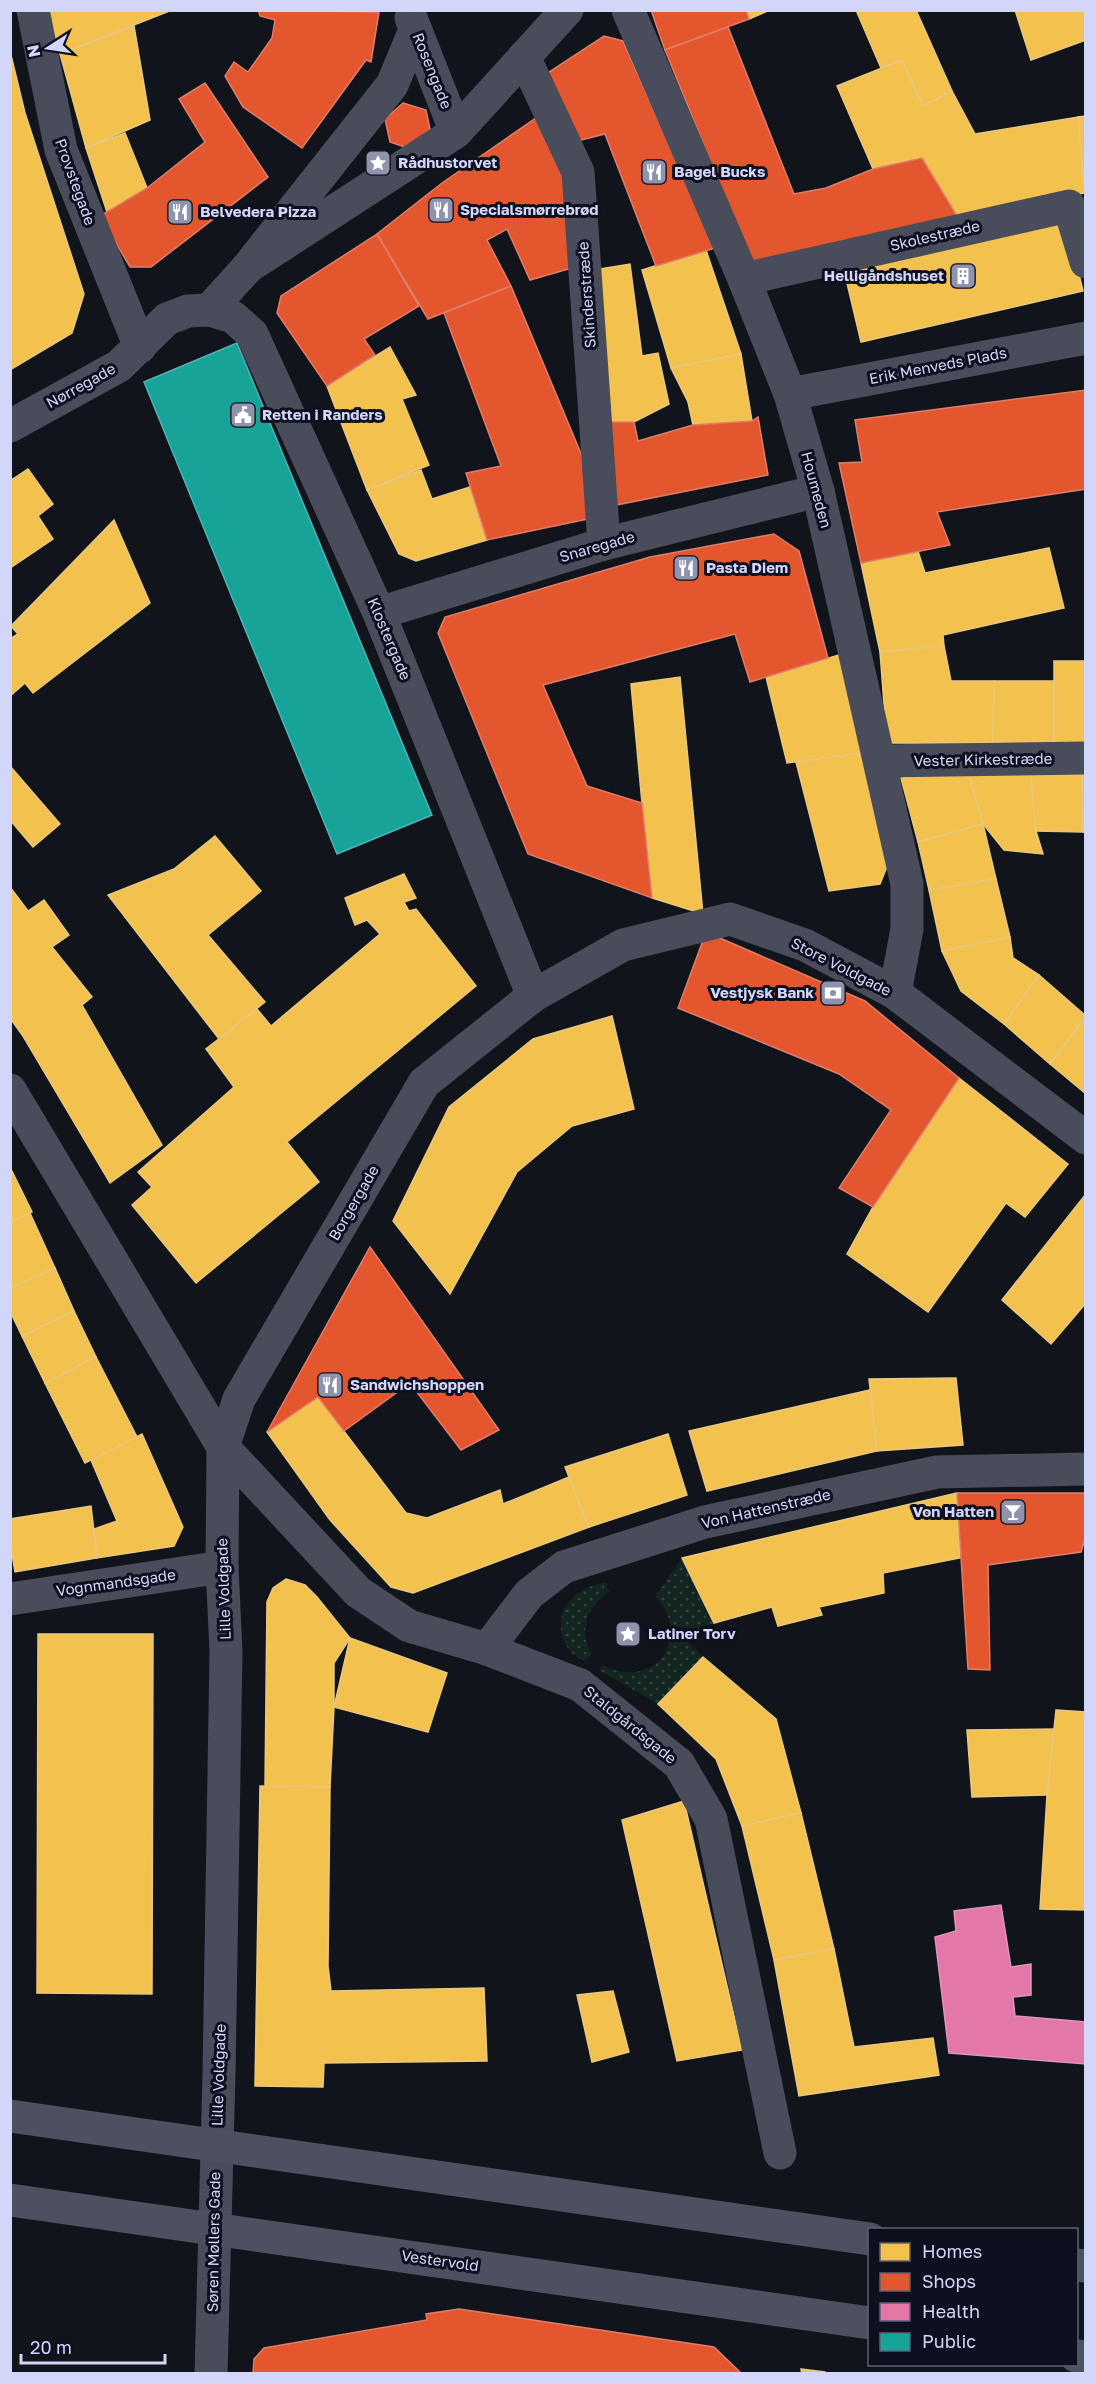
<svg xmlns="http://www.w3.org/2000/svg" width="1096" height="2384" font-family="'Golos Text',sans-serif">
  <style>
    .garden { fill: url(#garden-dots) }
    .homes { fill: #f2c14e; stroke: #e8c881; stroke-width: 1.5 }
    .shops { fill: #e4572e; stroke: #df7d6b; stroke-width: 1.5 }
    .health { fill: #e377a8; stroke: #de94c0; stroke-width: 1.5 }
    .public { fill: #17a398; stroke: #4fb3b5; stroke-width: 1.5 }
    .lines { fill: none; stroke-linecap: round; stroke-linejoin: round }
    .pedestrian { stroke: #484c5b; stroke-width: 33 }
    .minor { stroke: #484c5b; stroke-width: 33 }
    .secondary { stroke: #4c5061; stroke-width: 33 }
    .labels { text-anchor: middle; stroke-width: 6; stroke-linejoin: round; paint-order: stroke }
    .street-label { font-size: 15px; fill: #d2d7f9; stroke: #0f101f }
    .poi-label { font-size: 15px; font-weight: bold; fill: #d2d7f9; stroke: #0f101f; text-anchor: start }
  </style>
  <defs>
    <pattern id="garden-dots" width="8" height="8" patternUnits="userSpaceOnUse" patternTransform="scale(1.5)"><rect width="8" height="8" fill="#132521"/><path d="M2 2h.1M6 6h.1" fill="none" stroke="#344442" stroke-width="1.8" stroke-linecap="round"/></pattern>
  </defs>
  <rect width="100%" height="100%" fill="#12141c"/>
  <!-- garden -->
  <g class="garden">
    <path d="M682,1558L714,1623L694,1629L671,1626C668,1614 664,1605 655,1597Z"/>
    <path d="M606,1582L609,1592C588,1605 577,1631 592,1654L584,1661C571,1654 565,1648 562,1633C556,1603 580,1588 606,1582Z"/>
    <path d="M670,1639L687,1641L703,1657L658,1704L599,1670L603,1665C628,1680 665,1672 670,1639Z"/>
  </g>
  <!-- homes -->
  <g class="homes">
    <path d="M48,10H172L60,54Z"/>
    <path d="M746,10H770L749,19Z"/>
    <path d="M856,10H916L952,91L923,106L902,60L881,68Z"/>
    <path d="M1015,10H1085L1086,40L1031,60Z"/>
    <path d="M134,26L150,120L86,148L60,54Z"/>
    <path d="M10,51L25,113L84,294L72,333L10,370Z"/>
    <path d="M902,60L923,106L952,91L975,134L1078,117L1085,193L957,216L922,158L873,169L837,86Z"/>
    <path d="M1086,116V193H1085L1078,117Z"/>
    <path d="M125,133L147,188L107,212L86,148Z"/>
    <path d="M1064,211L1083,291L861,342L842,262Z"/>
    <path d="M706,250L741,354L671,368L642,270Z"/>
    <path d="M630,264L642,356L658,353L669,404L634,422H603L594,270Z"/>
    <path d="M390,347L416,395L402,399L429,465L367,490L327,386Z"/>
    <path d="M741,354L752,421L693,425L688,402L671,368Z"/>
    <path d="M28,469L53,504L38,516L53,539L10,568V481Z"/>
    <path d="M421,470L432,499L470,487L487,540L416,561L399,554L367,490Z"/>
    <path d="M114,520L150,603L33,693L25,683L10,696V639L18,634L11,626Z"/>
    <path d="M1049,548L1064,608L943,635L944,646L880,652L861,563L918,551L925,573Z"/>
    <path d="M944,646L951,681H994L993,743H887L880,652Z"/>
    <path d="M839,655L863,753L787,763L766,677Z"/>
    <rect x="1054" y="661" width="32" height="82"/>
    <path d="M680,677L703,914L652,898L642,803L631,684Z"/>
    <path d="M994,681H1054V743H993Z"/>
    <path d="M863,753L890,859L880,884L829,891L796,762Z"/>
    <path d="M10,766L60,824L33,847L10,820Z"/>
    <path d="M1082,767H1086V832H1083Z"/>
    <path d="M1082,767L1083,832L1036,831L1030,768Z"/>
    <path d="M967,768L983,824L918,842L901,778Z"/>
    <path d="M967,768H1030L1036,831L1043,854L1004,850L983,824Z"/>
    <path d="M983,824L996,879L929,890L918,842Z"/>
    <path d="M215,836L261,891L208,935L265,1002L219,1039L108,895L174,869Z"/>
    <path d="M404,874L416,898L404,902L409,911L416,909L476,986L287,1142L319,1182L196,1283L132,1205L152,1187L138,1172L234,1087L206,1049L257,1009L271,1026L380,934L367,920L355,925L345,898Z"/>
    <path d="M996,879L1010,937L942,951L929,890Z"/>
    <path d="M10,887L28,911L44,900L69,935L52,947L92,997L82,1005L162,1145L110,1183L23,1036L10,1018Z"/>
    <path d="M1010,937L1013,958L1039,975L1004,1024L961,991L942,951Z"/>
    <path d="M1039,975L1086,1016L1050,1064L1004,1024Z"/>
    <path d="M612,1016L634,1109L572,1126L517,1172L450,1294L393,1221L449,1107L533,1039Z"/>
    <path d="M1086,1017V1094L1050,1064Z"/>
    <path d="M959,1078L1068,1164L1025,1217L1006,1203L928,1312L847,1254L873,1207Z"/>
    <path d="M10,1167L32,1212L10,1223Z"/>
    <path d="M1086,1194V1303L1051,1344L1002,1300Z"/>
    <path d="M30,1213L55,1268L10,1288V1223Z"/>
    <path d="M55,1268L74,1311L22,1336L10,1311V1288Z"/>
    <path d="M74,1311L96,1357L45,1383L22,1336Z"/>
    <path d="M96,1357L137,1437L85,1463L45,1383Z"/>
    <path d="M956,1378L963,1445L877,1451L869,1379Z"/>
    <path d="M870,1390L877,1451L707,1491L689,1431Z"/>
    <path d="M318,1397L406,1513L427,1518L500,1490L503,1504L569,1477L589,1527L413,1593L391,1587L330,1520L267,1432Z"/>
    <path d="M142,1434L183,1527L174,1546L97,1558L94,1529L117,1521L91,1460Z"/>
    <path d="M668,1434L687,1495L589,1527L565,1467Z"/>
    <path d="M957,1493L960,1558L883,1573L884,1593L819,1607L822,1615L778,1626L772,1607L714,1623L682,1558Z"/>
    <path d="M91,1506L97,1558L15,1572L10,1542V1519Z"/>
    <path d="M286,1579L305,1585L317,1597L350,1638L334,1663V1707L330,1787H265L267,1602L273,1588Z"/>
    <path d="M38,1634H153L152,1994L37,1993Z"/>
    <path d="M350,1638L447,1673L428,1732L334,1707Z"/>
    <path d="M703,1657L776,1719L801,1813L742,1826L716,1759L658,1704Z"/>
    <path d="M1056,1710L1086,1712V1910L1040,1909L1047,1795Z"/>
    <path d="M1054,1729L1047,1795L972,1797L967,1730Z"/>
    <path d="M260,1786L330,1787L328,1966L331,1991L484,1988L487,2061L324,2063L323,2087L255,2086Z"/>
    <path d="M684,1801L742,2050L677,2061L622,1820Z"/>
    <path d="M801,1813L834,1949L774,1960L742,1826Z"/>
    <path d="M834,1949L854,2047L933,2038L939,2075L799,2096L774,1960Z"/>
    <path d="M613,1991L629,2052L592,2062L577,1995Z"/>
    <path d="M801,2369L825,2372V2374H802Z"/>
  </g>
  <!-- shops -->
  <g class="shops">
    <path d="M258,10L379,12L371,62L366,60L302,148L243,107L225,76L234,62L248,72L272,38L275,20L260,16Z"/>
    <path d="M651,10H746L749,19L665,50Z"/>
    <path d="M728,27L794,194L826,188L873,169L922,158L957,216L762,267L750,258L665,50Z"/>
    <path d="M604,36L623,41L715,248L656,266L605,134L573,142L543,76Z"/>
    <path d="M205,83L268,177L151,267H130L100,216L147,188L205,142L179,99Z"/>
    <path d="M403,103L426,110L431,134L413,150L390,142L385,119Z"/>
    <path d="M543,113L573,174L579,266L530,280L507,229L487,240L511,286L428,319L377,234L442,183Z"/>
    <path d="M377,234L419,306L364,339L375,355L327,386L277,313L281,296Z"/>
    <path d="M511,286L582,456L593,518L487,540L466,473L501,466L444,313Z"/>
    <path d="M1086,390V489L937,512L950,545L861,563L839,463L862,462L855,420Z"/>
    <path d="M758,417L768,475L611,506L603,422H634L638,441L693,425L752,421Z"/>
    <path d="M774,534L799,551L828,658L750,682L735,634L543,685L587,786L642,803L652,898L528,854L438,633L445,617L650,557Z"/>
    <path d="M706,932L865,1001L959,1078L873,1207L839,1188L891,1110L839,1074L678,1008Z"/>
    <path d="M370,1247L499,1430L461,1450L410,1383L344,1431L318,1397L267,1432Z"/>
    <path d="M957,1493H1086V1536L1081,1552L988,1565L990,1670L968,1669Z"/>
    <path d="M459,2309L714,2347L742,2374H253L254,2359L264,2348L427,2320L426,2314Z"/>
  </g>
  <!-- health -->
  <path class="health" d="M1001,1905L1011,1967L1031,1964V1995L1013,1997L1015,2016L1086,2022V2064L949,2053L935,1937L956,1931L954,1911Z"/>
  <!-- public -->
  <path class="public" d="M237,343L432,815L337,854L144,382Z"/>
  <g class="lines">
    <!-- pedestrian -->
    <g class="pedestrian">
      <path d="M33,10L61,150L140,347"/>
      <path d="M628,10L744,279L790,394L818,491L907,884V929L895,993"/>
      <path d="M411,18L456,132"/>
      <path d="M524,57L578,172L604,544"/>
      <path d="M248,267L456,132L567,10"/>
      <path d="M744,279L1069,206L1086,262"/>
      <path d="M209,310L248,267L392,85L415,30"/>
      <path d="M790,394L1086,338"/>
      <path d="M379,613L604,544L818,491"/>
      <path d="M880,761L1086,758"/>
    </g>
    <!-- minor -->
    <g class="minor">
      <path d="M10,426L119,366L167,319L188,311L209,310L233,317L252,334L379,613L533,996"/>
      <path d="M10,1090L223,1447L222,1567L226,1651L219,2074L211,2374"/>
      <path d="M223,1447L239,1399L424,1083L533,996L623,945L730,919L805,945L895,993L1086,1138"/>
      <path d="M223,1447L358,1592L409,1626L487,1649L580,1685L679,1764L711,1819L780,2153"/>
      <path d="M10,1599L222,1567"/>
      <path d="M487,1649L529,1594L564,1567L705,1522L937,1472L1086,1469"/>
    </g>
    <!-- secondary -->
    <g class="secondary">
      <path d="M10,2116L870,2239"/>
      <path d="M10,2200L870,2323"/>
      <path d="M1076,2265L1086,2266"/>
      <path d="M1076,2356L1086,2357"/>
    </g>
  </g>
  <!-- icons -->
  <defs>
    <g id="sight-square" transform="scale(1.35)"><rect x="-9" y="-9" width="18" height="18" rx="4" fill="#8f93ac" stroke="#0f101f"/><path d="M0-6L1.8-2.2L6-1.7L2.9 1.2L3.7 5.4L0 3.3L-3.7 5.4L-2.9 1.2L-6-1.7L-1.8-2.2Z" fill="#fff"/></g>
    <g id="restaurant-square" transform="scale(1.35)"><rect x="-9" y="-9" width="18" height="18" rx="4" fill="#8f93ac" stroke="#0f101f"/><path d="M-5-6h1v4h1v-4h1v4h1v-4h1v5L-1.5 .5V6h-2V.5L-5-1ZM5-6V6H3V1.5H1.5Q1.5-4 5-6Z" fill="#fff"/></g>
    <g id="building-square" transform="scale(1.35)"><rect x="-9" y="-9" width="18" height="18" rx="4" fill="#8f93ac" stroke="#0f101f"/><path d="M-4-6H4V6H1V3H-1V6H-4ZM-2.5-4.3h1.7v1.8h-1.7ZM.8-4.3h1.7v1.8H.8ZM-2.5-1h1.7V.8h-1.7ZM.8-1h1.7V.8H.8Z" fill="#fff"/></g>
    <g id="civic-square" transform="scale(1.35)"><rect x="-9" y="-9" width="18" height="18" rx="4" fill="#8f93ac" stroke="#0f101f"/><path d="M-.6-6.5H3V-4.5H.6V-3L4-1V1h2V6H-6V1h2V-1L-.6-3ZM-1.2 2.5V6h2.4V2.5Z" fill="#fff"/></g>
    <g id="bank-square" transform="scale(1.35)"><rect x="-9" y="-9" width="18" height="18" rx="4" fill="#8f93ac" stroke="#0f101f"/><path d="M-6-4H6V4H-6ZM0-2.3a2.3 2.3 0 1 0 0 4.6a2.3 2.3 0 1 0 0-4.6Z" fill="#fff"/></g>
    <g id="bar-square" transform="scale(1.35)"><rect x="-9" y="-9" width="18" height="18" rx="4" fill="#8f93ac" stroke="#0f101f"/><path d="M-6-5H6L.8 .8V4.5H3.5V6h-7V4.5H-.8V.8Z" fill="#fff"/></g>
  </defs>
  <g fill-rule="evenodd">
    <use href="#sight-square" x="378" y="163"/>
    <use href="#restaurant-square" x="654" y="172"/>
    <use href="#restaurant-square" x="441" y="210"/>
    <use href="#restaurant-square" x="180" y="212"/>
    <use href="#building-square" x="963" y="276"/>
    <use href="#civic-square" x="243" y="415"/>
    <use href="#restaurant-square" x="686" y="568"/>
    <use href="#bank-square" x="833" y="993"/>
    <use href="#restaurant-square" x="330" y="1385"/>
    <use href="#bar-square" x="1013" y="1512"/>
    <use href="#sight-square" x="628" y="1634"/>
  </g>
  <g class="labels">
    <!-- street labels -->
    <g class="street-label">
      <text transform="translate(432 71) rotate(68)" y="5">Rosengade</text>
      <text transform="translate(75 182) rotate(70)" y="5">Provstegade</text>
      <text transform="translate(935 236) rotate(-13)" y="5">Skolestræde</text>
      <text transform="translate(587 295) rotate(-94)" y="5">Skinderstræde</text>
      <text transform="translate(938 366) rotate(-11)" y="5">Erik Menveds Plads</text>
      <text transform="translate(81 386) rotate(-29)" y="5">Nørregade</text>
      <text transform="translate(816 490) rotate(75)" y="5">Houmeden</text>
      <text transform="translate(597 547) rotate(-16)" y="5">Snaregade</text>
      <text transform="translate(389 639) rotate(67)" y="5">Klostergade</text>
      <text transform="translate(983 760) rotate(-1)" y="5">Vester Kirkestræde</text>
      <text transform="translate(841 967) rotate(27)" y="5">Store Voldgade</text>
      <text transform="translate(354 1203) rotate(-60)" y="5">Borgergade</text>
      <text transform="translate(766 1509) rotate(-13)" y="5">Von Hattenstræde</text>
      <text transform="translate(116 1583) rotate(-8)" y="5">Vognmandsgade</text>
      <text transform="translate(224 1589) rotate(-92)" y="5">Lille Voldgade</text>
      <text transform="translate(630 1725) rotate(39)" y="5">Staldgårdsgade</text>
      <text transform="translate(219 2075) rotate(-88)" y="5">Lille Voldgade</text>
      <text transform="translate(214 2242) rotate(-89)" y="5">Søren Møllers Gade</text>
      <text transform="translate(440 2261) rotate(8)" y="5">Vestervold</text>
    </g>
    <!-- poi labels -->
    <g class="poi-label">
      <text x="398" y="168">Rådhustorvet</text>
      <text x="674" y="177">Bagel Bucks</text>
      <text x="460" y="215">Specialsmørrebrød</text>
      <text x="200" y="217">Belvedera Pizza</text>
      <text x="944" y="281" text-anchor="end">Helligåndshuset</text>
      <text x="262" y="420">Retten i Randers</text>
      <text x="706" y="573">Pasta Diem</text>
      <text x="814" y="998" text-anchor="end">Vestjysk Bank</text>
      <text x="350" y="1390">Sandwichshoppen</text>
      <text x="994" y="1517" text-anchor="end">Von Hatten</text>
      <text x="648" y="1639">Latiner Torv</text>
    </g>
  </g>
  <!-- border -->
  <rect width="1096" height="2384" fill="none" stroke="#d2d7f9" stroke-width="24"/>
  <!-- legend -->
  <rect x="868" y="2228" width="210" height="138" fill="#0f101f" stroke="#5d6076" stroke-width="1.5"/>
  <rect x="880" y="2243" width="30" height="18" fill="#f2c14e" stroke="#5d6076" stroke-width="1.5"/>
  <text x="922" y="2258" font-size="18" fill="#d2d7f9">Homes</text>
  <rect x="880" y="2273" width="30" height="18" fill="#e4572e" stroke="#5d6076" stroke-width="1.5"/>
  <text x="922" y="2288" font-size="18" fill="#d2d7f9">Shops</text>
  <rect x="880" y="2303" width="30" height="18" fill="#e377a8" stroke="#5d6076" stroke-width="1.5"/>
  <text x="922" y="2318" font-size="18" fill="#d2d7f9">Health</text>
  <rect x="880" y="2333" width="30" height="18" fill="#17a398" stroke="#5d6076" stroke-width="1.5"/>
  <text x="922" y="2348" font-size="18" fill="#d2d7f9">Public</text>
  <!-- north arrow -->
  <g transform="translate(48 48) rotate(258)" stroke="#0f101f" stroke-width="4.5" paint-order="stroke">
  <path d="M0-4.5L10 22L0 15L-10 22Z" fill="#d2d7f9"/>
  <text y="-9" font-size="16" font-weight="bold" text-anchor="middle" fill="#d2d7f9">N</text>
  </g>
  <!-- scale -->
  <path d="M21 2354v9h144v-9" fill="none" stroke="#d2d7f9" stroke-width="3"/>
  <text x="30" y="2354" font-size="18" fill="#d2d7f9" stroke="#0f101f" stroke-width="4.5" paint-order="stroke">20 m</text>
</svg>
